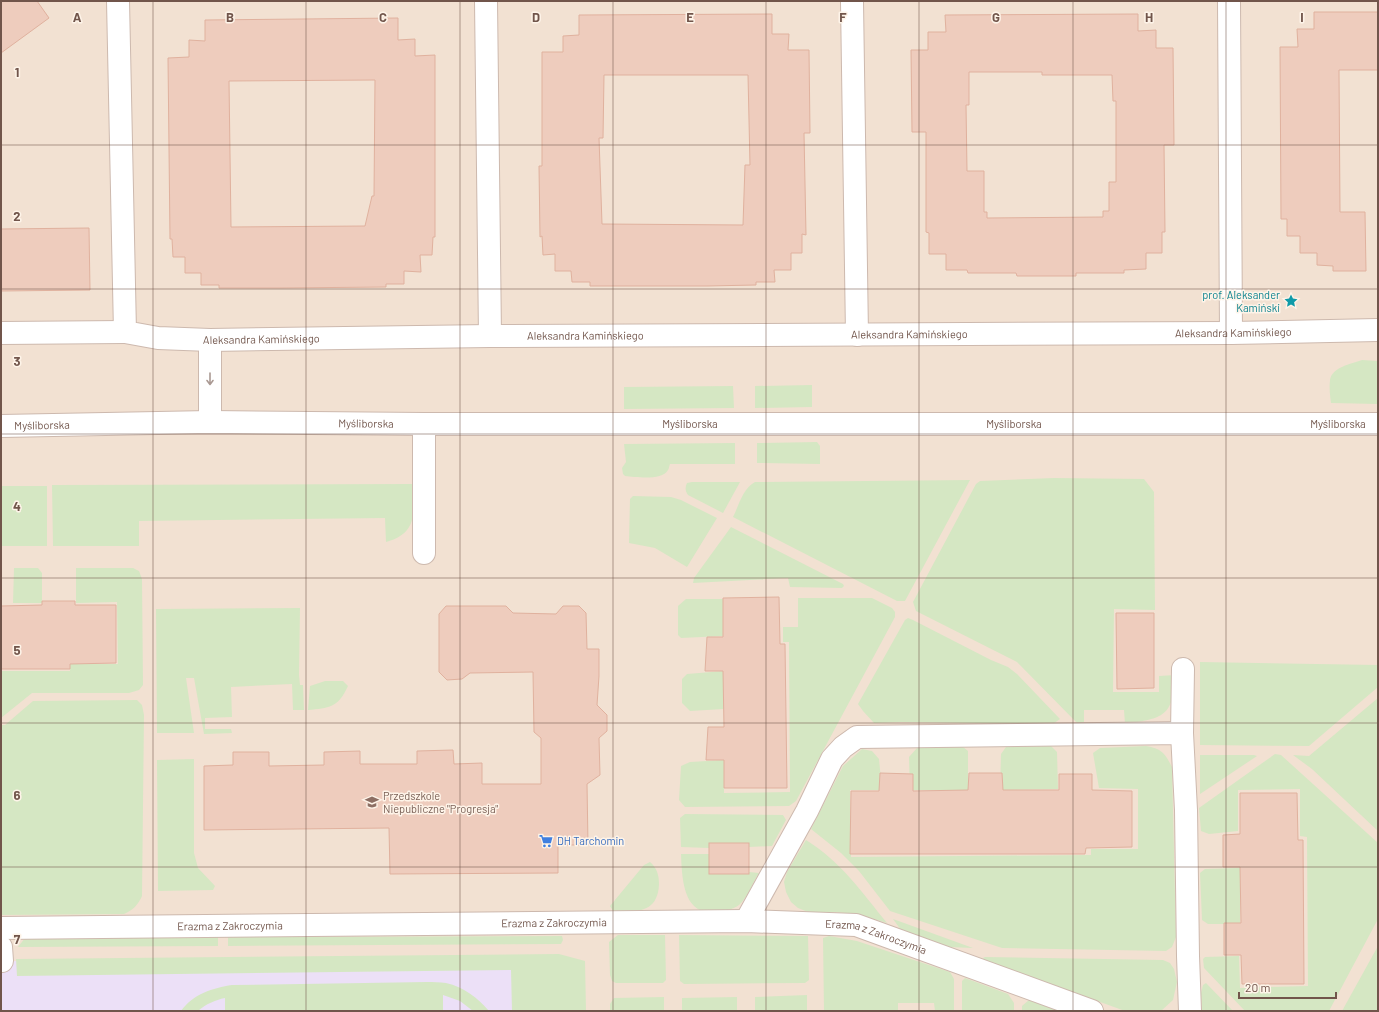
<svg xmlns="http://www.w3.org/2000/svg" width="1379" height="1012" font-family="Barlow,sans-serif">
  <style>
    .residential { fill: #f2e1d2 }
    .education { fill: #ece0f7 }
    .green { fill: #d5e7c3 }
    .building { fill: #eeccbd; stroke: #e0b19e; fill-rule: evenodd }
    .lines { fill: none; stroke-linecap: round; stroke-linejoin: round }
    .minor-casing { stroke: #cdb9ae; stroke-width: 24 }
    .minor { stroke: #fff; stroke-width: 22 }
    .oneway { stroke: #aa9993 }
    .grid { fill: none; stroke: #71554b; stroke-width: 1; stroke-opacity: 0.55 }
    .labels { text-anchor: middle; stroke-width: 3; stroke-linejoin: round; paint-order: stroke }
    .culture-label { font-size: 11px; fill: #0d838f; stroke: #fef4e9; text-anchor: end }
    .street-label { font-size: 11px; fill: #71554b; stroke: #fef4e9 }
    .education-label { font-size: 11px; fill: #785e54; stroke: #fef4e9; text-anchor: start }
    .shop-label { font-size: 11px; fill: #366cbe; stroke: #fef4e9; text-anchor: start }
    .grid-label { font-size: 13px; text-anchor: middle; font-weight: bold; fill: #71554b; stroke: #fef4e9; stroke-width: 3; stroke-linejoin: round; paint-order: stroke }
  </style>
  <rect width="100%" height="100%" fill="#fbefe3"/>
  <!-- residential -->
  <rect class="residential" x="1" y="1" width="1377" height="1010"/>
  <!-- education -->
  <path class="education" d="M1,961L521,963L522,1011H1Z"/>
  <!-- green -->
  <g class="green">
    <path d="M1362,360L1378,361V404L1331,403C1330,396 1329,387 1330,380C1332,367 1351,364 1362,360Z"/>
    <path d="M812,385V407L755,408V386Z"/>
    <path d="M733,386L734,408L624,409V387Z"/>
    <path d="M817,442L820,446V464L757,463V443Z"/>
    <path d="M735,443V464H670C669,466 669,469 668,470C662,481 636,477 625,476L623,474L622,468L626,462L624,444Z"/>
    <path d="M1054,478L1144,479L1154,492L1155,610L1114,609L1113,692H1159V676L1175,675C1173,717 1164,718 1125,724L1124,710H1084V722L1078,724L1017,662L916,611L913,602L976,484L980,481Z"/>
    <path d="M970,480L905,601H897L733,517C739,505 743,488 755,482Z"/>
    <path d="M692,482H740L723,513L688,495C685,491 685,488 687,483Z"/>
    <path d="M412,484C414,511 419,533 386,542L385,518L139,521V546H53L52,485Z"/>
    <rect x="1" y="486" width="46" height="60"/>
    <path d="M633,496L671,497L681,500L717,518L687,567L655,548L629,543L630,499Z"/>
    <path d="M731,527L843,584L844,586L842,588L790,587L788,578L693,583L694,578Z"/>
    <path d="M14,568H38L42,573V603H13Z"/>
    <path d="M76,568H133L139,571L142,579L143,685L139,690L129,693H32L1,718V671H70V664H118L117,602L76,603Z"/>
    <path d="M798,598H872L892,608L895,612V617L796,801L789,806L685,807L679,800L681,766L690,762L724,760V793L790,792L789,642H783V627H798Z"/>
    <path d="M686,599H723V636L681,638L678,635V606Z"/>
    <path d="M300,608L299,675L300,685H303L304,710H293L292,684L231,687L232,717L205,718V729H231L232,733L204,734L194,678H186L194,733H157L156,609Z"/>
    <path d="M908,618L913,620L991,660L1008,667L1017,674L1060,719L1053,724L901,722L874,723L863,711L858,704L905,620Z"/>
    <path d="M1200,662L1378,665V687L1309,746L1200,745Z"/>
    <path d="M724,671V709L690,711L682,703V679L687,674Z"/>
    <path d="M325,681H343L348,686C338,708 329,708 308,710L310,686Z"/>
    <path d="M1378,698V831L1312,769L1293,755L1309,756Z"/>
    <path d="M137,700L142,705L144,715L142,896C138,905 133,910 124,914L1,915V725H5L33,701Z"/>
    <path d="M1051,746L1057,752L1058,789L1000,790L1001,754L1006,747Z"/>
    <path d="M1146,746C1162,749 1165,753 1172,767L1176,937L1172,947L1166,951L1002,948L890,911L859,871L841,853L811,829L843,766L862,749L872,751L879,759L882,790H850L851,857L1091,855V849H1138V789L1099,788L1093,753L1100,748Z"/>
    <path d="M918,747H963L968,751V790H910L909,757Z"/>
    <path d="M1275,754L1281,755L1378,843V919L1329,1011H1245L1204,968L1203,959L1205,957L1239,956L1240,988L1308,986L1307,837L1300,836V789L1238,790V831L1209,834L1201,831L1199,808Z"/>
    <path d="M1200,755H1254L1257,756L1200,794Z"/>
    <path d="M194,759V853L198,868L215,886L213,890L158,891L157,760Z"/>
    <path d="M685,814L783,815L786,820L772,846L749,847V843H709V848L681,847L680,818Z"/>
    <path d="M806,840C841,862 861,891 887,923L857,914L834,912H808L798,908L791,902L786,892L784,882L787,872Z"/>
    <path d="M681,854H709L710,874H749V872L759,873C753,882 749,894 742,902C736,909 726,911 717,912C683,917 682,879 681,854Z"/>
    <path d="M650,862C657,868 659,875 659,884C658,914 635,912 613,911L610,906L644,865Z"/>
    <path d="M1240,868V924H1208L1202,920L1200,873L1205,869Z"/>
    <path d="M893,919L973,948L949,947L901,930Z"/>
    <path d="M618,935H665L666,980L663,983H616L612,981L610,975L609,942Z"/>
    <path d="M679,935L808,936L809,980L805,983L684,984L680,981Z"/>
    <path d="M562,936L563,940L561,944L228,946V937Z"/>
    <path d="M829,936L857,941L950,972L954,979V1011H935L934,1003H898V1011H824L823,938Z"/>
    <path d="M218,937V946L18,947L25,938Z"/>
    <path d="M1378,946V1011H1342Z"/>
    <path d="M559,954L585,961L586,1011H512L511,970L17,976L16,959Z"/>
    <path d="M985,957L1163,960L1170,963L1174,969L1177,982L1173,1000L1161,1011H1125L984,960L983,958Z"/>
    <path d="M965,978L1008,994L1014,1003V1011H962V981Z"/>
    <path d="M427,982C433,982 440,982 446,983C464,987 478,998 489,1011H473L460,1001L443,995V1011H225V998C215,1000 206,1004 198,1011H181C193,994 213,988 232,985Z"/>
    <path d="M1206,983L1233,1011H1202L1201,993L1203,985Z"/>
    <path d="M807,995V1011H755V997Z"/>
    <path d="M664,997V1011H610V1004L614,998Z"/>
    <path d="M737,997V1011H682V998Z"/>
    <path d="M1029,1000L1058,1011H1022V1006Z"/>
  </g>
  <!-- building -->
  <g class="building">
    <path d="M1,1H37L49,18L1,53Z"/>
    <path d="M1314,12H1378V70H1339L1340,212H1365L1366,271H1333V266L1317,265V253H1300V236H1287V219H1281L1280,47H1298L1297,29H1314Z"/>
    <path d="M772,14V34H789L788,50H809L810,133H804L806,235L802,234V253H791V270H774L775,282H756V285L707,286H590V282H572L571,271H555V254L543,255L542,236L540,237L539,166H542V52H563V36L579,35V15ZM604,75H748L750,165H745L743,225L602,224L599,138H603Z"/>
    <path d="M1138,14V31L1156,30V48H1173L1174,145H1164L1165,232H1162V253H1146V269L1124,270V273H1076V276H1017L1016,273H968L967,270H946V254H929V233L926,232V132H912L911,50H928V32H946L945,15ZM969,72H1042V75H1112L1113,101H1116V182H1109V211H1103V217L987,218V212H984V171H967L966,105H969Z"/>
    <path d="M398,18V40L415,39V56L435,55V237H433L432,255H420L421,272L404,271V284H386V287L280,288H219V285H201V273H185V257H173L172,239H170L168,58L189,57V40L205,41V20ZM375,80L374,196H372L365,226L231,227L229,81Z"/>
    <path d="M89,228L90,290L1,291V229Z"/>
    <path d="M779,597L780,644H785L787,788H724V760H706L708,727H724L723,671H705L707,637H723V598Z"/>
    <path d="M42,601H75V605H116V663L70,664V669H1V606L42,605Z"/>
    <path d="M446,606H506L513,613L556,614L563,606H579L586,613L587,649H599V676L597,705L607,715V731L599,738L600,775L587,784L588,845H558V873L390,874L389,828L204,830V766L233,765V752H269V766L324,765V752L360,751V764H417V751L453,750L454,764L482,763V784H541V738L534,732L533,672L470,673L462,679L447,680L439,672V614Z"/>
    <path d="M1116,613H1154V688L1117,689Z"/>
    <path d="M880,773L913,774V791L968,790L969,773H1002L1003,790H1059V774H1092V790L1132,791V847L1086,848L1085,854H850L851,791H879Z"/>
    <path d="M1240,793H1297L1298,840H1303L1304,984H1242L1241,955H1224V923H1241L1240,867H1223V835L1240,834Z"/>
    <rect x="709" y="843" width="40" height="31"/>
  </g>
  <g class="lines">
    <!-- minor casing -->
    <g class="minor-casing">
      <g id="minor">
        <path id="s1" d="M118,1L125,332L158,338L210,340L490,336L1231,333L1378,330"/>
        <path d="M486,1L490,336"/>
        <path d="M1229,1L1231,333"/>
        <path d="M852,2L857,335"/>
        <path d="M1,333L125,332"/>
        <path d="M210,340V422"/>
        <path d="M424,424V553"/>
        <path id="s2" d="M1,426L210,422L424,424H1378"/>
        <path d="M1182,733L1183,669"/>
        <path d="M746,921L807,811L832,759L843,747L857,737L1182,733L1186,810L1188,956L1190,1011"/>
        <path id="s3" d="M1,928L746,921L856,925L1092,1011"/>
        <path d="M1,947L2,961"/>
      </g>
    </g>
    <!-- minor -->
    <use href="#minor" class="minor"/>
  </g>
  <!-- one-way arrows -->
  <defs><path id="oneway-shaft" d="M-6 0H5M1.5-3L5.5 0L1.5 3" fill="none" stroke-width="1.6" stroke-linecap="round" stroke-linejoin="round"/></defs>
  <use class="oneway" href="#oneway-shaft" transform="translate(210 379) rotate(90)"/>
  <!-- grid -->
  <path class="grid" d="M153,1V1011M306,1V1011M460,1V1011M613,1V1011M766,1V1011M919,1V1011M1073,1V1011M1226,1V1011M1,145H1378M1,289H1378M1,434H1378M1,578H1378M1,723H1378M1,867H1378"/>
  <!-- icons -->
  <defs>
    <g id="sight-bare" transform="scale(1.08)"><path d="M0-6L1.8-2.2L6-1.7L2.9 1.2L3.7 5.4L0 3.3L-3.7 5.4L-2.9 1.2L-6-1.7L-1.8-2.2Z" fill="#0f9aa8" stroke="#fef4e9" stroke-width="2.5" paint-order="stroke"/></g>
    <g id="school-bare" transform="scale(1.08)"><path d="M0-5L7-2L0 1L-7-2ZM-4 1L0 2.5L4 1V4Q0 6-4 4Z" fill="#8d6e63" stroke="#fef4e9" stroke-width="2.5" paint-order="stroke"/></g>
    <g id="supermarket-bare" transform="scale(1.08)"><path d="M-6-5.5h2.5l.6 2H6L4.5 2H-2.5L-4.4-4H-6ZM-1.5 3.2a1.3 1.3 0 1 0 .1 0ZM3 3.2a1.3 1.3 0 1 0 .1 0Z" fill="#3f7fe0" stroke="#fef4e9" stroke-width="2.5" paint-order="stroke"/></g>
  </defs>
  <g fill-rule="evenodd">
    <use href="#sight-bare" x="1291" y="301"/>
    <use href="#school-bare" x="372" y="802"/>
    <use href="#supermarket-bare" x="546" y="841"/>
  </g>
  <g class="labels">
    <!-- culture labels -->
    <g class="culture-label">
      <text x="1280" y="299">prof. Aleksander<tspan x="1280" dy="13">Kamiński</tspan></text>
    </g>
    <!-- street labels -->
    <g class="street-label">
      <text dy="4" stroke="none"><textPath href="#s1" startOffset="1440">Aleksandra Kamińskiego</textPath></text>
      <text dy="4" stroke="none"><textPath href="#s1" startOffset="1116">Aleksandra Kamińskiego</textPath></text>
      <text dy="4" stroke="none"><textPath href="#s1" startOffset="792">Aleksandra Kamińskiego</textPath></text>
      <text dy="4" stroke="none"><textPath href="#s1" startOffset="468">Aleksandra Kamińskiego</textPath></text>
      <text dy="4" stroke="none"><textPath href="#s2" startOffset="365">Myśliborska</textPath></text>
      <text dy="4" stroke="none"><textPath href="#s2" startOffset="689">Myśliborska</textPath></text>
      <text dy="4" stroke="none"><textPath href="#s2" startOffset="1013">Myśliborska</textPath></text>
      <text dy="4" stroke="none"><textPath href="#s2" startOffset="1337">Myśliborska</textPath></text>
      <text dy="4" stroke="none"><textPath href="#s2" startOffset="41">Myśliborska</textPath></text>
      <text dy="4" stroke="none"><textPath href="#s3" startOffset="553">Erazma z Zakroczymia</textPath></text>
      <text dy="4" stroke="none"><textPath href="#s3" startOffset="229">Erazma z Zakroczymia</textPath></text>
      <text dy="4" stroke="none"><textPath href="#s3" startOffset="877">Erazma z Zakroczymia</textPath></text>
    </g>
    <!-- education labels -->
    <g class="education-label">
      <text x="383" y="800">Przedszkole<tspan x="383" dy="13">Niepubliczne "Progresja"</tspan></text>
    </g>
    <!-- shop labels -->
    <g class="shop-label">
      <text x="557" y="845">DH Tarchomin</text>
    </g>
  </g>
  <g class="grid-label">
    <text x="77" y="22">A</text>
    <text x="230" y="22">B</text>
    <text x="383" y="22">C</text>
    <text x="536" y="22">D</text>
    <text x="690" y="22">E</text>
    <text x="843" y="22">F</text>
    <text x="996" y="22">G</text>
    <text x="1149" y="22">H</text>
    <text x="1302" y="22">I</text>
    <text x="17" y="77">1</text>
    <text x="17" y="221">2</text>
    <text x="17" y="366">3</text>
    <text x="17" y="511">4</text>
    <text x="17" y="655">5</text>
    <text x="17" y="800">6</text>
    <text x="17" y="944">7</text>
  </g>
  <!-- border -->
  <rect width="1379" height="1012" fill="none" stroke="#71554b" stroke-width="4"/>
  <!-- scale -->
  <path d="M1239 992v6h97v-6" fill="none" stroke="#71554b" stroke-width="2"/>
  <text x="1245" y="992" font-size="12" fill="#71554b" stroke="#fef4e9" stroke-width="3" paint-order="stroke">20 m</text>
</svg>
